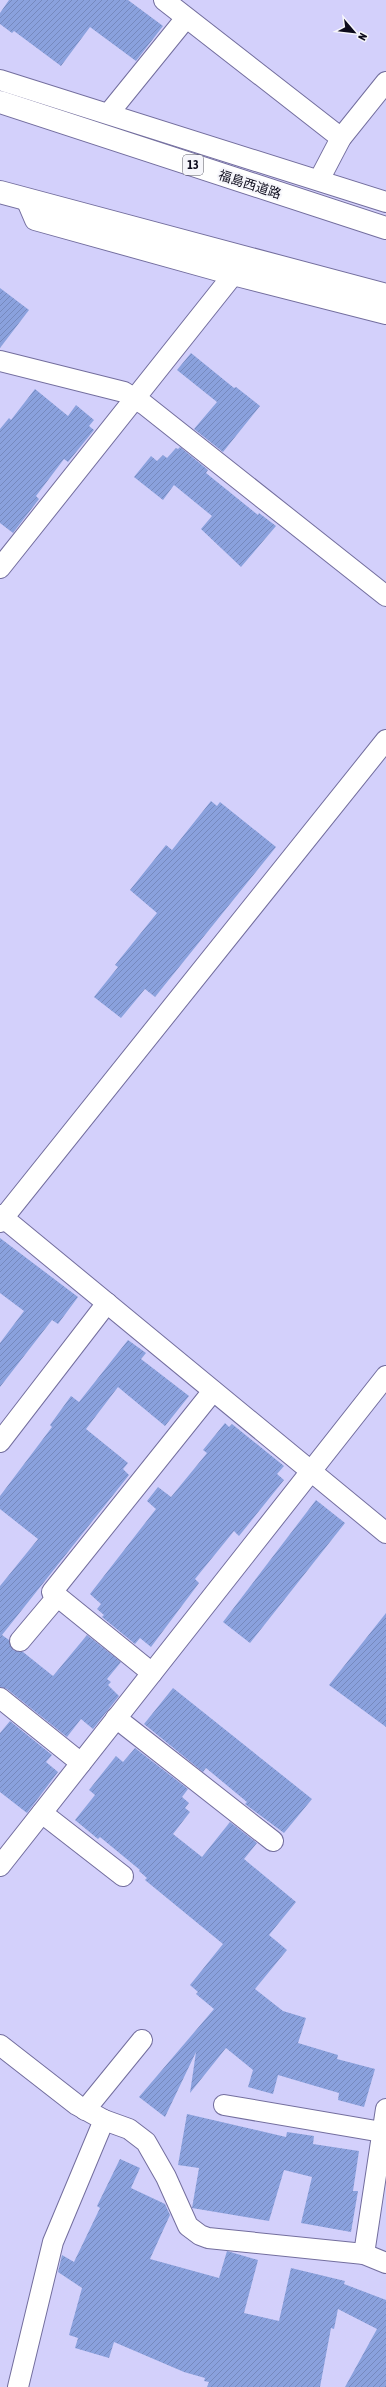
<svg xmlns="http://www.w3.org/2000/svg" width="386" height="2387" font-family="'Asap Condensed','Noto Sans JP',sans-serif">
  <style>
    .building { fill: url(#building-hatch) }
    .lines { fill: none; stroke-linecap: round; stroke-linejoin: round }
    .street-casing { stroke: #736e9e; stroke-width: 22 }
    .highway-casing { stroke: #736e9e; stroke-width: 24 }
    .street { stroke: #fff; stroke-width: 20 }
    .highway { stroke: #fff; stroke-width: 22 }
    .labels { text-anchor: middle; stroke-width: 4; stroke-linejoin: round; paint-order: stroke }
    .shield { fill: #f6f6fb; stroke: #53525f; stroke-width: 1 }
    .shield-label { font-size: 12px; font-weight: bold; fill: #0d0b1c }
    .street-label { font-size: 13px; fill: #0d0b1c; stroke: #f6f6fb }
  </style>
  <defs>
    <pattern id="building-hatch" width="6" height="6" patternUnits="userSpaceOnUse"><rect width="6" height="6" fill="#8aa1dd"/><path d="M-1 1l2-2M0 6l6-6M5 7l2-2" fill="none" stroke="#7689bd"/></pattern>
  </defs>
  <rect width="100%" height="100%" fill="#d3d0fb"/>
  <!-- building -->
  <g class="building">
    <path d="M9,0H128L163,26L136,61L90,27L61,66L14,31L12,33L0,24V13Z"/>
    <path d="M0,288L29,310L0,348Z"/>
    <path d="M191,353L234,388L236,387L260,406L223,452L194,429L217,402L177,370Z"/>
    <path d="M35,389L68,416L76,405L94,420L89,426L94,430L68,462L64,459L36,496L39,499L13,533L0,523V429L9,418L11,420Z"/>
    <path d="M180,447L208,470L206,473L258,515L259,513L276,526L241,567L201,529L212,516L174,485L163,500L134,477L151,456L157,461L163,455L167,458L176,448L178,449Z"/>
    <path d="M211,801L217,806L220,802L276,847L155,997L145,989L121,1018L94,997L118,967L115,965L157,913L130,890L166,845L172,850Z"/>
    <path d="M0,1238L78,1297L58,1324L52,1320L0,1387V1343L24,1311L0,1293Z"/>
    <path d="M128,1340L146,1353L141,1359L189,1396L165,1426L118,1387L86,1429L128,1463L123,1469L129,1475L2,1635L9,1640L13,1650L23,1652L53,1676L87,1635L121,1662L107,1679L111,1682L108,1685L119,1696L93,1729L81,1719L67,1737L7,1689L0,1687V1586L38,1539L0,1509V1496L52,1427L50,1425L71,1396L79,1402Z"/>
    <path d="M225,1423L229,1427L232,1424L284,1466L277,1474L284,1480L239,1536L234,1531L195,1579L199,1583L151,1647L140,1638L135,1644L102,1617L104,1615L97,1609L101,1604L90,1594L156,1509L147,1501L158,1487L171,1497L207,1453L203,1450Z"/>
    <path d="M316,1500L345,1523L250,1643L223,1622Z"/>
    <path d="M386,1613V1727L329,1685Z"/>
    <path d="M173,1688L312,1799L284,1833L245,1804L247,1802L206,1768L203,1772L144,1724Z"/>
    <path d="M10,1721L52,1755L46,1762L58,1772L27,1813L0,1792V1733Z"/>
    <path d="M135,1748L188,1789L182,1797L189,1803L185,1808L190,1812L173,1834L202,1857L230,1822L257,1843L244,1859L296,1902L269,1935L287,1950L255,1989L283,2011L306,2018L298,2043L338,2055L337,2059L375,2069L364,2107L338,2100L339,2093L278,2075L273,2094L248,2087L253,2070L226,2048L190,2093L196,2052L165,2117L139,2097L214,2009L196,1994L198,1992L190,1985L223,1944L145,1880L147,1878L139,1871L140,1870L100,1837L98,1839L75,1820L95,1795L89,1790L116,1756L123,1762Z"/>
    <path d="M187,2114L286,2137L287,2132L314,2136L313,2144L359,2151L353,2191H358L351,2232L301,2223L312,2177L284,2170L269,2221L192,2208L199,2168L178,2165Z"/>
    <path d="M120,2159L140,2168L131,2188L165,2204L170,2215L150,2259L219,2278L227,2251L258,2260L244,2313L279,2321L291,2268L345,2281L344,2284L386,2300V2387H345L377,2329L338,2309L334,2329L331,2328L320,2387H207L209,2382L204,2381L205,2378L184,2372L114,2342L109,2358L75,2348L78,2338L69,2335L82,2288L58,2272L62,2255L74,2262L100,2208L97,2206Z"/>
  </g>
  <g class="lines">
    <!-- street casing -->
    <g class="street-casing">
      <g id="street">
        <path d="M164,0L341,138"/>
        <path d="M0,80L386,202"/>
        <path d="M109,113L186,18"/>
        <path d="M319,180L341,138L386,82"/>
        <path d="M26,199L35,220L233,275L386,314"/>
        <path d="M0,361L124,392L145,405L386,596"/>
        <path d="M0,568L233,275"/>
        <path d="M0,1215L386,1533"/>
        <path d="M0,1222L386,740"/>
        <path d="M0,1442L107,1303"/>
        <path d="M20,1641L57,1597"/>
        <path d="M152,1673L52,1592L213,1391"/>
        <path d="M0,1698L81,1763"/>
        <path d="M116,1718L273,1841"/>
        <path d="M42,1813L123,1876"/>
        <path d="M0,1866L386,1376"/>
        <path d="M0,2045L77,2105L104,2120L53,2242L18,2387"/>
        <path d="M224,2105L382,2132"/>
        <path d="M85,2110L142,2040"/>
        <path d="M104,2120L129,2129L146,2142L166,2177L188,2226L200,2235L208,2238L364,2254L386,2263"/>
        <path d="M364,2254L386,2109"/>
      </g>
    </g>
    <!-- highway casing -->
    <g class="highway-casing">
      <g id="highway">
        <path d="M0,102L386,228"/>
        <path d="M0,192L386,295"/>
      </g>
    </g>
    <!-- street -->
    <use href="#street" class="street"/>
    <!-- highway -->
    <use href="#highway" class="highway"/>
  </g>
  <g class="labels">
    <!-- shield labels -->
    <rect class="shield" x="183" y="155" width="20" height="20" rx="3"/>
    <g class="shield-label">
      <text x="193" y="169">13</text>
    </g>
    <!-- street labels -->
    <g class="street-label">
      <text transform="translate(250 184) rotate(18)" y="5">福島西道路</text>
    </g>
  </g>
  <!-- north arrow -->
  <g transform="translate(354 32) rotate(118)" stroke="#f6f6fb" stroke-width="3" paint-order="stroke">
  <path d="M0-3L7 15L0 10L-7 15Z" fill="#0d0b1c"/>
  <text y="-6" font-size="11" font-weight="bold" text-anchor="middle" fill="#0d0b1c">N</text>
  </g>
</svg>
